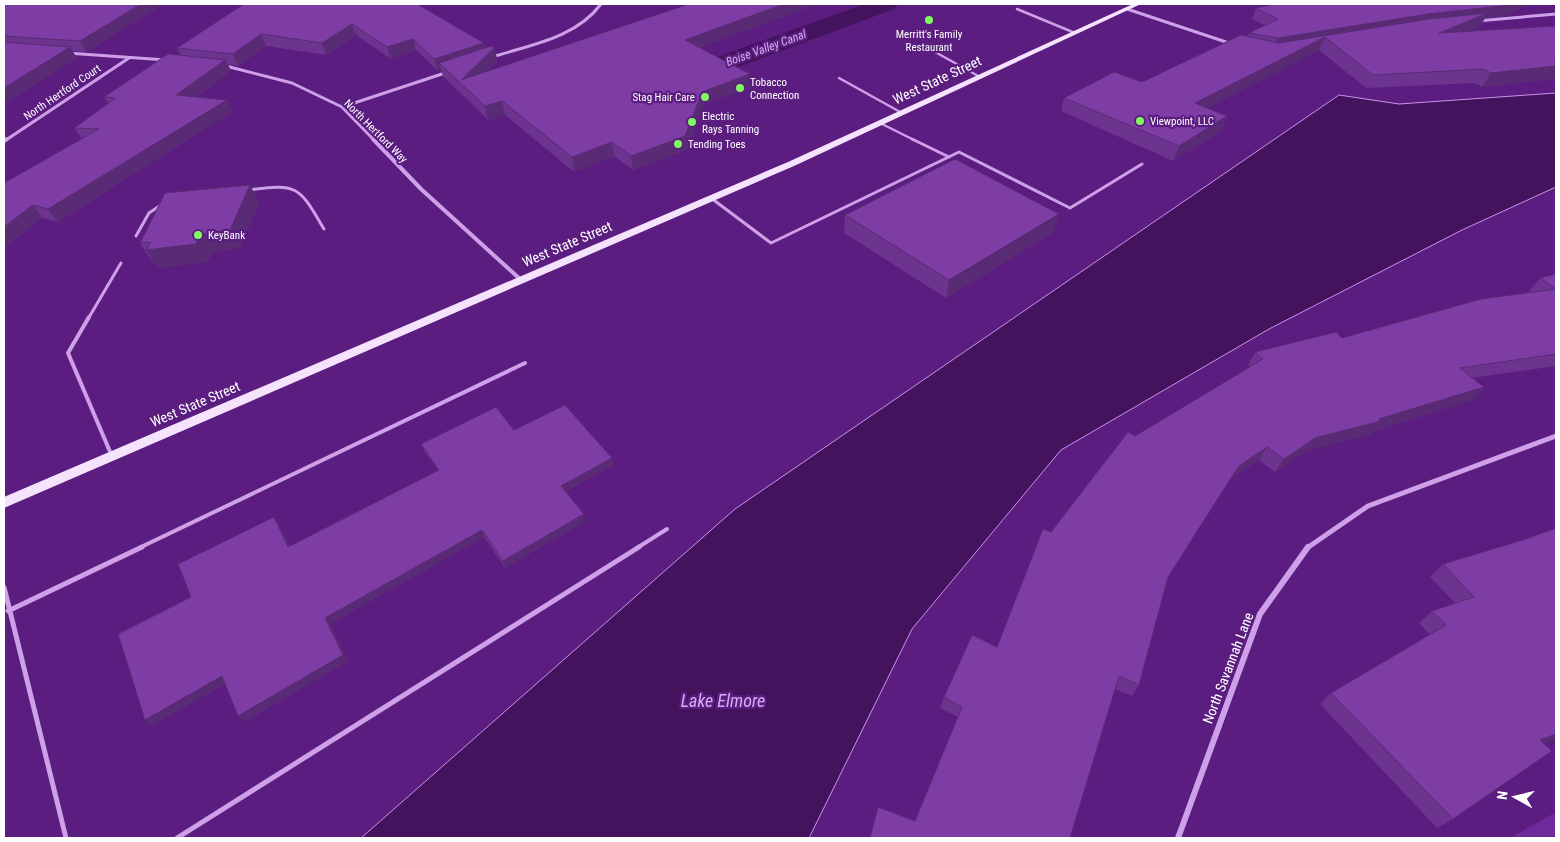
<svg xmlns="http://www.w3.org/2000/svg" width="1560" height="842" font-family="'Roboto Condensed',sans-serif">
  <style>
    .green { fill: #6e299a }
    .water { fill: #43135e; stroke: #c894ea }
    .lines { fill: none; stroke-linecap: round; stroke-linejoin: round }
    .canal { fill: #43135e; fill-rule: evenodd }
    .service-far3 { stroke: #cda0e9; stroke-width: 2.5 }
    .service-far2 { stroke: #cda0e9; stroke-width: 3 }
    .service-far1 { stroke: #cda0e9; stroke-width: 4 }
    .service { stroke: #cda0e9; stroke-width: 5 }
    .minor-far3 { stroke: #cda0e9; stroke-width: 3 }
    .minor-far2 { stroke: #cda0e9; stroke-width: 4 }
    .minor-far1 { stroke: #cda0e9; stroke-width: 5 }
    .minor { stroke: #cda0e9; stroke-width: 6 }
    .primary { fill: #f5e3fe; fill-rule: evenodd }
    .wall { fill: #6c348e }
    .shaded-wall { fill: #582b74 }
    .building { fill: #7d3da5; stroke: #582b74 }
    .poi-dot { fill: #81f85f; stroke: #5b1d7f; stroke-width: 2 }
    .labels { text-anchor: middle; stroke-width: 4.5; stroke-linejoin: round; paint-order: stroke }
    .far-poi-label { font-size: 11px; fill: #fff; stroke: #5b1d7f; text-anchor: start }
    .far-street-label { font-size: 11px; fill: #fff; stroke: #5b1d7f }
    .far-water-label { font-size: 12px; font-style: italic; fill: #d6acf0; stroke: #5b1d7f }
    .street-label { font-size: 14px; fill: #fff; stroke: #5b1d7f }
    .near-water-label { font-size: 18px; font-style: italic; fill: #d6acf0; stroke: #5b1d7f }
  </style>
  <rect width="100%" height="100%" fill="#5b1d7f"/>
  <!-- green -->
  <path class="green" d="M1556,812V838H1510Z"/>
  <!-- water -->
  <path class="water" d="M1556,93V187L1462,230L1269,329L1061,450L912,629L809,838H361L735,509L1339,95L1399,104Z"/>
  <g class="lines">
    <!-- canal -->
    <path class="canal" d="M865,4H898L894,9L682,88L673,90L664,88L660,82L664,76Z"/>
    <!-- service-far3 -->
    <g class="service-far3">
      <path d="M1017,9L1075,33"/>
      <path d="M928,48L980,77"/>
      <path d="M839,78L902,113"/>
      <path d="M880,123L914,140"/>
    </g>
    <!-- service-far2 -->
    <g class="service-far2">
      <path d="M912,139L949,157"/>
      <path d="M249,190C299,183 299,187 324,229"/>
      <path d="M711,198L771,243L959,152L1070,208L1142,164"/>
      <path d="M136,236L149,213L161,205"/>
      <path d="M88,319L121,263"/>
    </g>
    <!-- service-far1 -->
    <g class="service-far1">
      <path d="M89,317L68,353L111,454"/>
      <path d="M139,548L525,363"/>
      <path d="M637,548L667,529"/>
    </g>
    <!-- service -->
    <g class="service">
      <path d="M4,587L66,838"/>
      <path d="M8,611L142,547"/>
      <path d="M177,838L639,547"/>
    </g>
    <!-- minor-far3 -->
    <g class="minor-far3">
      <path d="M1127,9L1232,44"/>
      <path d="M1477,21L1556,14"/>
      <path d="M67,53L166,60"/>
      <path d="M492,57C530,45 576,38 601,4"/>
      <path d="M222,65L292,83L342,107L374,140"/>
      <path d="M342,107L448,72"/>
      <path d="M6,140L129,58"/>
    </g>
    <!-- minor-far2 -->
    <g class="minor-far2">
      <path d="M373,139L421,189L521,280"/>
      <path d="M4,141L7,139"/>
    </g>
    <!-- minor-far1 -->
    <path class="minor-far1" d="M1307,548L1368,506L1556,436"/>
    <!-- minor -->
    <path class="minor" d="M1178,838L1260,614L1308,547"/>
    <!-- primary -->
    <path class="primary" d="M1133,4H1141L794,166L4,508V497L788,162Z"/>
  </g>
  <!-- wall -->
  <g class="wall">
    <path d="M4,4H163L86,52L72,51L77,58L4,104Z"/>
    <path d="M244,4L485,48L498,61L488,71L701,48L751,87L703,105L687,150L633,170L614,156L574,172L505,115L488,120L443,76L441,70L438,71L416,50L391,59L356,35L326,55L266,46L238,66L228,64L231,71L196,97L233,111L58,222L42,218L4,248V183L82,139L74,128L108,104L104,97L181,55L177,48Z"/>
    <path d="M1256,8L1503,16L1485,18L1481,25L1467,31L1556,26V75L1554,79L1482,87L1475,83L1366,88L1319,50L1207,108L1227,116L1222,130L1173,161L1061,111L1064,98L1142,82L1247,37L1249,33L1265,25L1252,19Z"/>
    <path d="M250,185L259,203L240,248L213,252L207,262L158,268L153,261H152L140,243Z"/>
    <path d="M845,215L1054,232L946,298L844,233Z"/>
    <path d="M1556,274V366L1472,378L1484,387L1473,400L1374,431L1371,434L1306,451L1275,472L1259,460L1230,479L1168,578L1139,685L1132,696L1115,689L915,821L958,717L940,708L944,697L997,647L1135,436L1250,367L1248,365L1255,352L1342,338L1532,293L1529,291L1540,278Z"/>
    <path d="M514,430L612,458L614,465L566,491L586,521L505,568L484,537L330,624L348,661L244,722L225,684L152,725L191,597L278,523L290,546L438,470L424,451L421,444Z"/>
    <path d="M1529,538L1543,743L1453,819L1437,828L1320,704L1331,693L1430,635L1419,623L1432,611L1455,603L1430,577L1443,564Z"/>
  </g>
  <!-- shaded-wall -->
  <g class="shaded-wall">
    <path d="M141,4H163L86,52L80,41Z"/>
    <path d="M784,4H818L686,53L685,40Z"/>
    <path d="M1513,4H1532L1503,16L1485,18L1481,25L1432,46L1325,37L1319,50L1190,117L1195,103L1273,50L1278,38L1428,14Z"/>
    <path d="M352,24L356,35L326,55L322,43Z"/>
    <path d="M261,34L266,46L238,66L233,54Z"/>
    <path d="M413,39L416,50L391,59L387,47Z"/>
    <path d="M484,43L487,54L439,63L441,70L438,71L434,59Z"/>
    <path d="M70,47L77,58L4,104V88Z"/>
    <path d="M494,48L498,61L468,90L461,80Z"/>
    <path d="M225,60L231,71L182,107L176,95Z"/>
    <path d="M1556,66V75L1554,79L1482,87L1491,73Z"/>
    <path d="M750,74L751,87L703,105L687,150L633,170L631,156L702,92Z"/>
    <path d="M227,100L233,111L58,222L48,209Z"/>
    <path d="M502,101L505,115L488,120L485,106Z"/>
    <path d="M1227,116L1222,130L1173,161L1179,146Z"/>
    <path d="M612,142L614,156L574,172L572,157Z"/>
    <path d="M250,185L259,203L240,248L213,252L207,262L158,268L146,250Z"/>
    <path d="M33,205L42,218L4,248V227Z"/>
    <path d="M1059,214L1054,232L946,298L949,280Z"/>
    <path d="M1484,387L1473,400L1374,431L1371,434L1306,451L1275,472L1284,459L1315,438Z"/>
    <path d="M1267,447L1259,460L1230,479L1238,467Z"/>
    <path d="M612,458L614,465L563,493L561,486Z"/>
    <path d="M584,514L586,521L505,568L503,561Z"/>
    <path d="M274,517L278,523L293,553L288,547Z"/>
    <path d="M482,530L484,537L330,624L348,661L244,722L238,716L325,618Z"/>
    <path d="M222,676L228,682L152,725L145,720Z"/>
    <path d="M1556,734V739L1523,751L1540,740Z"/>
  </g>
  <!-- building -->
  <g class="building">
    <path d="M4,4H141L80,41L4,36Z"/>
    <path d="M244,4H417L484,43L434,59L413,39L387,47L352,24L322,43L261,34L233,54L177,48Z"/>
    <path d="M689,4H784L685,40L750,74L702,92L685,136L631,156L612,142L572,157L502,101L485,106L439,63L491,46L494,48L461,80Z"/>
    <path d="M1274,4H1513L1510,5L1428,14L1278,38L1249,33L1278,19L1256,8Z"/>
    <path d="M1488,13L1439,33L1556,26V60H1554L1556,62V66L1491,73L1484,69L1373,75L1325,37L1195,103L1227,116L1179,146L1064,98L1114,72L1142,82L1241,35L1279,43L1429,19Z"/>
    <path d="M4,42L70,47L4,88Z"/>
    <path d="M168,54L225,60L176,95L227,100L48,209L33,205L4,227V183L99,129L74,128L116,98L104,97Z"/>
    <path d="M955,159L1059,214L949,280L845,215Z"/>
    <path d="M250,185L230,230L202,234L196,244L146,250L151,242L140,243L165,193Z"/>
    <path d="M1556,274V289L1540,278Z"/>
    <path d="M1556,289V354L1460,368L1484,387L1379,419L1381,421L1315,438L1284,459L1267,447L1238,467L1168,577L1139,685L1119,676L1070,838H870L878,807L915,821L962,707L944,697L972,635L997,647L1043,529L1051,532L1128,432L1135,436L1263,359L1255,352L1336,332L1342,338L1481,299Z"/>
    <path d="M565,405L612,458L561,486L584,514L503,561L482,530L325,618L343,655L238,716L222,676L145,720L118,634L191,597L178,564L274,517L288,547L439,470L421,444L496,407L514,430Z"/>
    <path d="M1556,528V734L1540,740L1552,751L1453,819L1331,693L1446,625L1432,611L1474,597L1443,564L1529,538Z"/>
  </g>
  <!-- markers -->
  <g class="poi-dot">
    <circle cx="929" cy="20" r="5"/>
    <circle cx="740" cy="88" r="5"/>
    <circle cx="705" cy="97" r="5"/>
    <circle cx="1140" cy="121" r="5"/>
    <circle cx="692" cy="122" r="5"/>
    <circle cx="678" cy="144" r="5"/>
    <circle cx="198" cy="235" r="5"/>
  </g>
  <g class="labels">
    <!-- far-poi labels -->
    <g class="far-poi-label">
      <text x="929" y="38" text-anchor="middle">Merritt's Family<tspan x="929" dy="13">Restaurant</tspan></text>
      <text x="750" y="86">Tobacco<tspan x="750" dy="13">Connection</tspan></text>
      <text x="695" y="101" text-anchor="end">Stag Hair Care</text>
      <text x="702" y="120">Electric<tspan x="702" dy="13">Rays Tanning</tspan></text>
      <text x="1150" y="125">Viewpoint, LLC</text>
      <text x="688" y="148">Tending Toes</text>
      <text x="208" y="239">KeyBank</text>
    </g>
    <!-- far-street labels -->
    <g class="far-street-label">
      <text transform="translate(62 92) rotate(-34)" y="4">North Hertford Court</text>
      <text transform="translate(376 131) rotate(45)" y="4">North Hertford Way</text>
    </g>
    <!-- far-water labels -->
    <g class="far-water-label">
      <text transform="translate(766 48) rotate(-20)" y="4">Boise Valley Canal</text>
    </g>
    <!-- street labels -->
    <g class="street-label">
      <text transform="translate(937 80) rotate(-25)" y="5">West State Street</text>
      <text transform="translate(567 244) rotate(-23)" y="5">West State Street</text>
      <text transform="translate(195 404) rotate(-23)" y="5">West State Street</text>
      <text transform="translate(1228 668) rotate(-69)" y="5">North Savannah Lane</text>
    </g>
    <!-- near-water labels -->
    <g class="near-water-label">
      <text x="723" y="707">Lake Elmore</text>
    </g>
  </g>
  <!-- border -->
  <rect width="1560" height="842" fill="none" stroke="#ffffff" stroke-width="10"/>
  <!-- north arrow -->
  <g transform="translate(1515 797) rotate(278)" stroke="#5b1d7f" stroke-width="4" paint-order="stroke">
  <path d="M0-4L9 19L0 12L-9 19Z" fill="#ffffff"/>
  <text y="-8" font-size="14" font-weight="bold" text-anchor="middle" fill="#ffffff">N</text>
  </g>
</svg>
